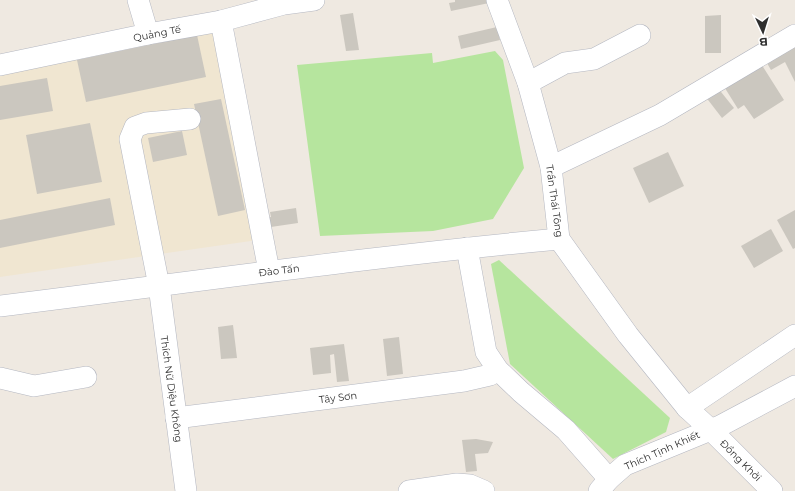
<svg xmlns="http://www.w3.org/2000/svg" width="795" height="491" font-family="Montserrat,sans-serif">
  <style>
    .education { fill: #f0e6d1 }
    .green { fill: #b6e59e }
    .building { fill: #cbc7bf }
    .lines { fill: none; stroke-linecap: round; stroke-linejoin: round }
    .minor-casing { stroke: #b4b7c1; stroke-width: 22 }
    .minor { stroke: #fff; stroke-width: 21 }
    .labels { text-anchor: middle; stroke-width: 3.5; stroke-linejoin: round; paint-order: stroke }
    .street-label { font-size: 10px; fill: #2e2e2e; stroke: #fff }
  </style>
  <rect width="100%" height="100%" fill="#efe9e1"/>
  <!-- education -->
  <path class="education" d="M215,28L257,240L0,277V73Z"/>
  <!-- green -->
  <g class="green">
    <path d="M495,51L503,60L524,168L493,219L433,231L320,236L297,65L432,53L433,63Z"/>
    <path d="M499,260L670,418L666,432L613,459L510,364L491,264Z"/>
  </g>
  <!-- building -->
  <g class="building">
    <path d="M455,0H488L489,3L451,11L449,3L455,2Z"/>
    <path d="M353,13L359,50L346,51L340,15Z"/>
    <path d="M721,15V53H705V16Z"/>
    <path d="M497,27L500,40L461,49L458,36Z"/>
    <path d="M197,35L206,77L86,102L77,60Z"/>
    <path d="M795,45V82L785,62L771,70L764,58Z"/>
    <path d="M760,62L784,100L754,119L744,105L738,109L723,85Z"/>
    <path d="M47,78L53,111L0,120V86Z"/>
    <path d="M717,87L734,108L722,118L705,96Z"/>
    <path d="M221,99L245,210L218,216L194,104Z"/>
    <path d="M90,123L102,182L37,194L26,135Z"/>
    <path d="M182,131L187,155L153,162L148,138Z"/>
    <path d="M668,152L684,186L649,203L633,168Z"/>
    <path d="M110,198L115,225L0,248V220Z"/>
    <path d="M296,208L298,223L264,228L262,218L271,217L270,212Z"/>
    <path d="M795,210V248L793,249L777,220Z"/>
    <path d="M771,229L783,251L754,268L741,246Z"/>
    <path d="M233,325L237,358L221,359L218,327Z"/>
    <path d="M399,337L403,374L387,376L383,339Z"/>
    <path d="M344,344L349,381L337,382L334,354L330,355L331,373L313,375L310,348Z"/>
    <path d="M476,439L493,442L488,453L475,454L477,471L466,472L462,440Z"/>
  </g>
  <g class="lines">
    <!-- minor casing -->
    <g class="minor-casing">
      <g id="minor">
        <path d="M138,0L148,34"/>
        <path d="M497,0L528,83L551,167L559,239L628,335L687,408L710,429L772,491"/>
        <path d="M221,21L269,271"/>
        <path d="M0,65L148,34L221,21L284,4L314,0"/>
        <path d="M528,83L565,63L594,59L640,35"/>
        <path d="M551,167L660,115L795,35"/>
        <path d="M467,248L486,352L498,370L521,392L566,430L609,479"/>
        <path d="M0,306C186,283 372,256 559,239"/>
        <path d="M0,378L34,386L86,377"/>
        <path d="M687,408L795,335"/>
        <path d="M176,418L464,381L490,375L498,370"/>
        <path d="M186,491L159,286L130,139L135,127L146,123L190,119"/>
        <path d="M409,491L457,484L470,485L484,491"/>
        <path d="M599,491L609,479L625,465L720,426L795,386"/>
      </g>
    </g>
    <!-- minor -->
    <use href="#minor" class="minor"/>
  </g>
  <g class="labels">
    <!-- street labels -->
    <g class="street-label">
      <text transform="translate(157 33) rotate(-11)" y="4">Quảng Tế</text>
      <text transform="translate(555 201) rotate(82)" y="4">Trần Thái Tông</text>
      <text transform="translate(279 270) rotate(-7)" y="4">Đào Tấn</text>
      <text transform="translate(172 389) rotate(82)" y="4">Thích Nữ Diệu Không</text>
      <text transform="translate(338 397) rotate(-7)" y="4">Tây Sơn</text>
      <text transform="translate(662 450) rotate(-24)" y="4">Thích Tịnh Khiết</text>
      <text transform="translate(741 460) rotate(45)" y="4">Đồng Khởi</text>
    </g>
  </g>
  <!-- north arrow -->
  <g transform="translate(763 32) rotate(176)" stroke="#ffffff" stroke-width="3" paint-order="stroke">
  <path d="M0-3L7 15L0 10L-7 15Z" fill="#2e2e2e"/>
  <text y="-6" font-size="11" font-weight="bold" text-anchor="middle" fill="#2e2e2e">B</text>
  </g>
</svg>
